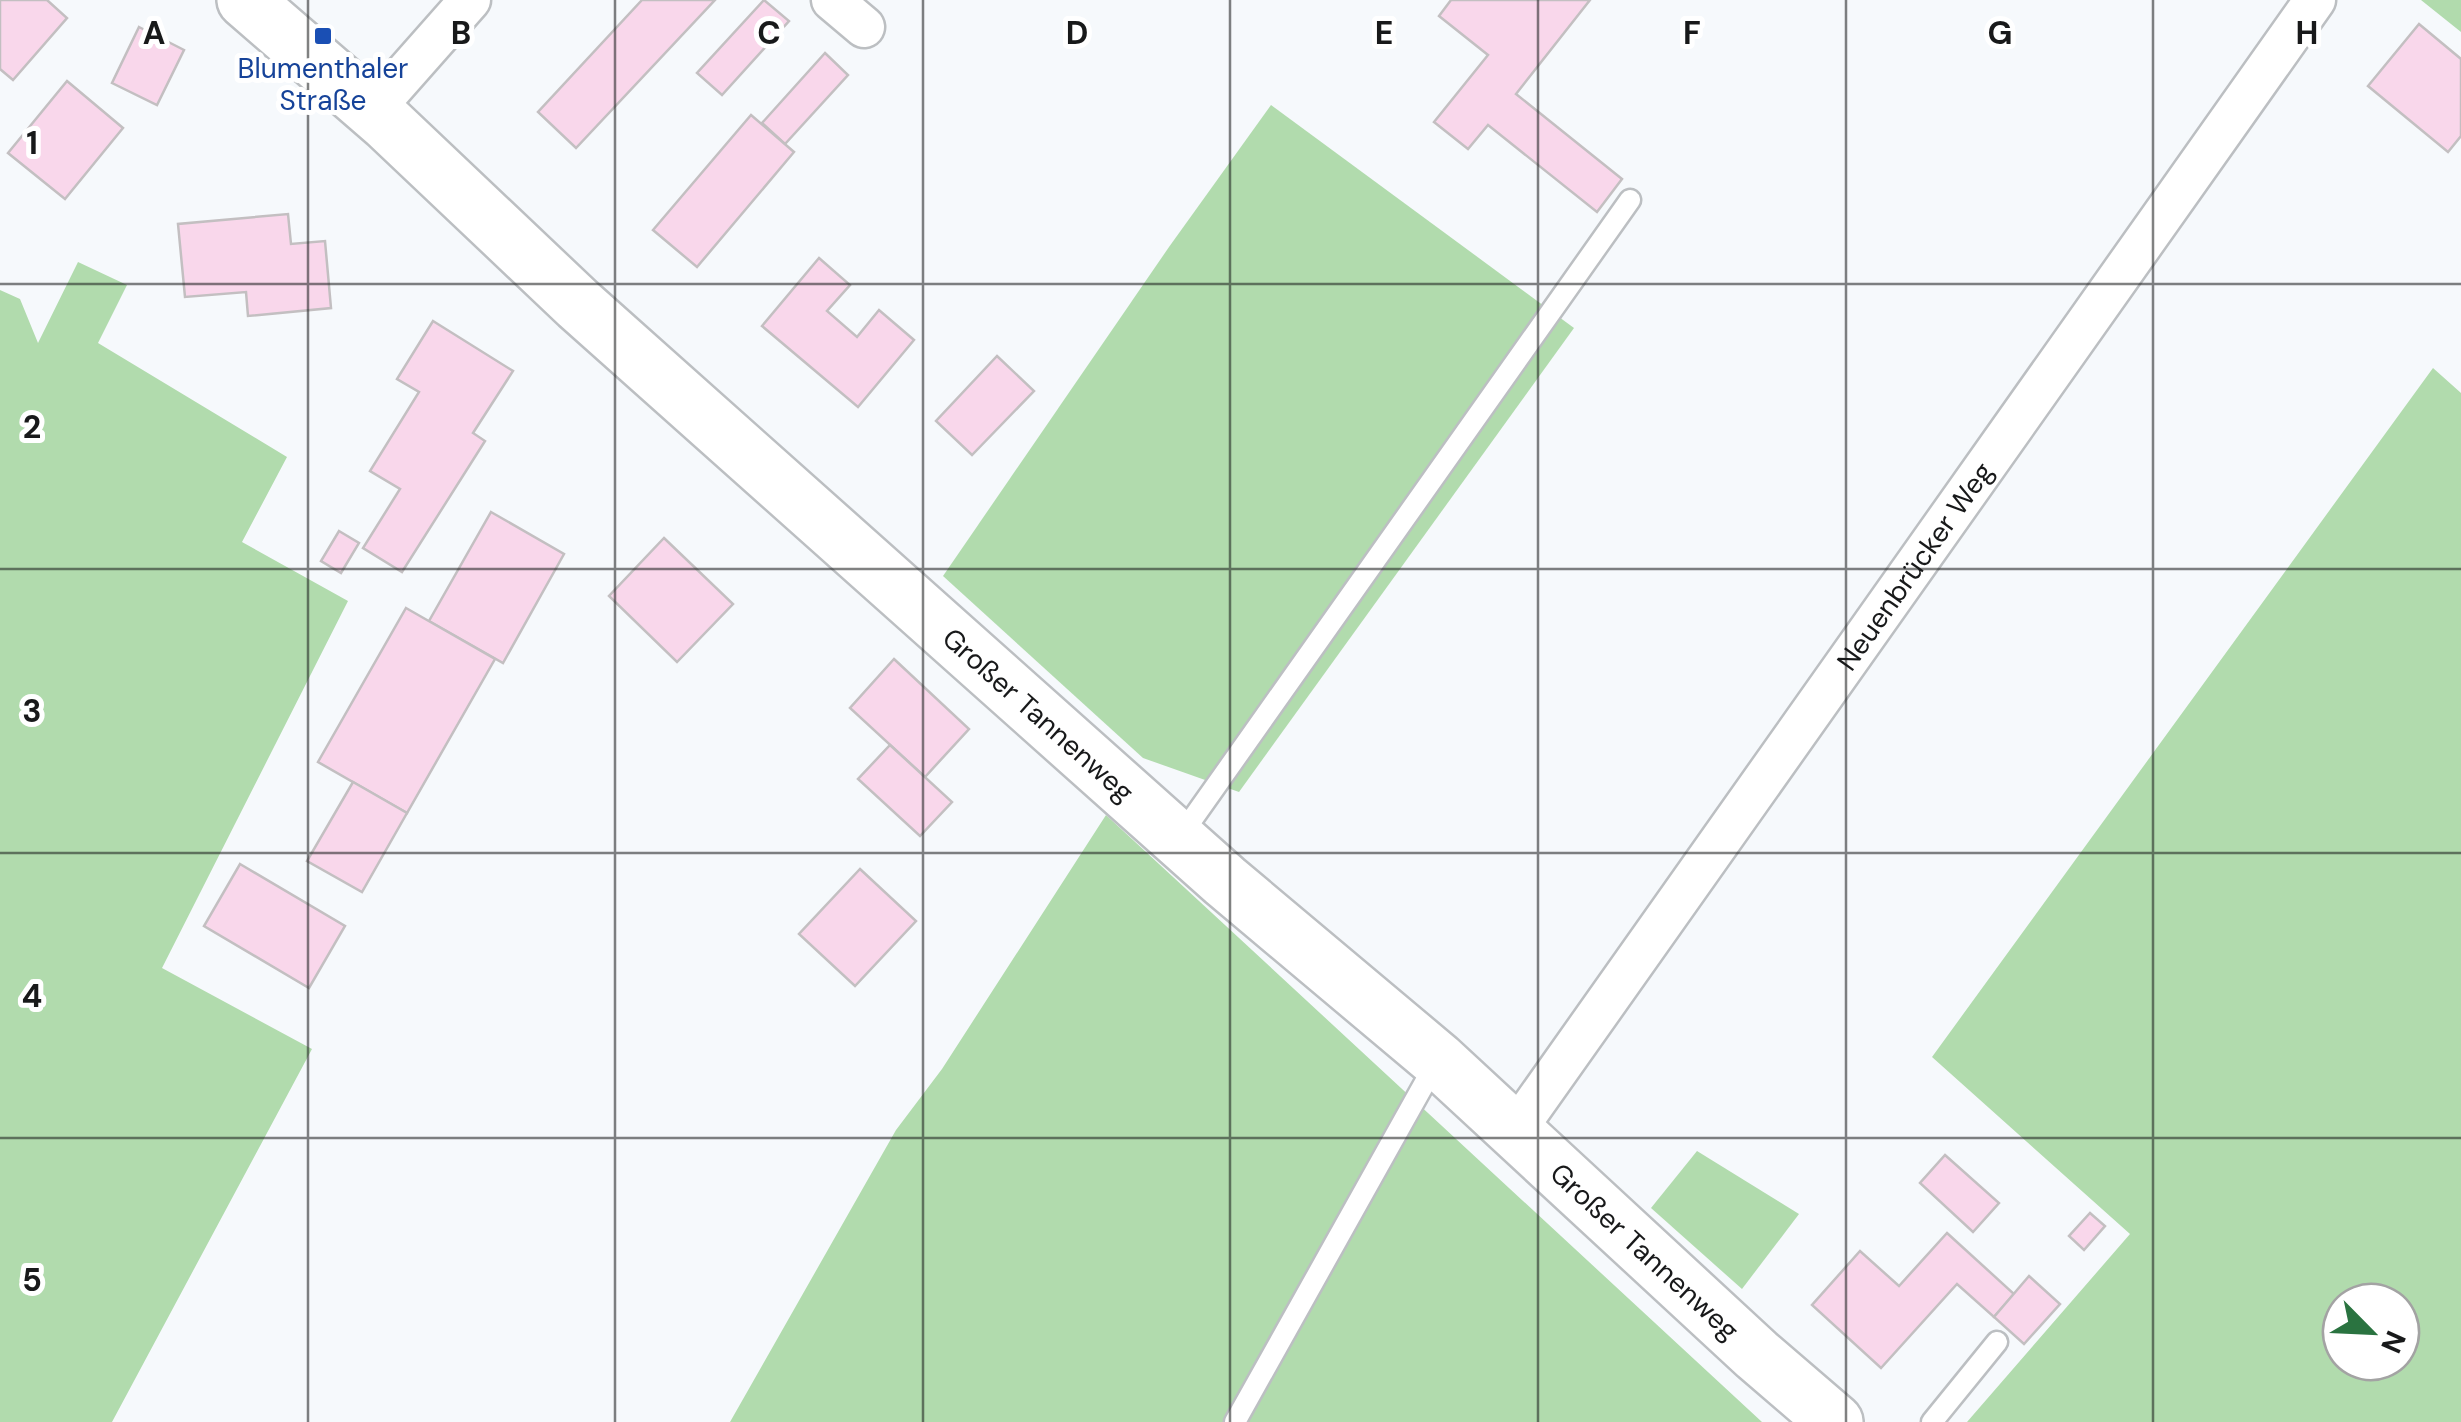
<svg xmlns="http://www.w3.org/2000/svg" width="2461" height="1422" font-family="'DM Sans',sans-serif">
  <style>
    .green { fill: #b1dbad; fill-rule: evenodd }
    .building { fill: #f9d7eb; stroke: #c3bfc1; stroke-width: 2.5 }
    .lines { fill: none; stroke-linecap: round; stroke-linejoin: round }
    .lane-casing { stroke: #bcbfc2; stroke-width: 25 }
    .street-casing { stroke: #bcbfc2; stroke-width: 45 }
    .secondary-casing { stroke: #bcbfc2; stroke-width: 60 }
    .lane { stroke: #fff; stroke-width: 20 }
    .street { stroke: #fff; stroke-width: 40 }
    .secondary { stroke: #fff; stroke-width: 55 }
    .grid { fill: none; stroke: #18191a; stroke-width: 2.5; stroke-opacity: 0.55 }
    .transit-dot { fill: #1a4fb4; stroke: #fff; stroke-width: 4 }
    .labels { text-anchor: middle; stroke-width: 10; stroke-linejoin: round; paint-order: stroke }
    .transit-label { font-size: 28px; fill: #164399; stroke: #fff }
    .street-label { font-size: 28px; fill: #18191a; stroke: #fff }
    .grid-label { font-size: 32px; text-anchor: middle; font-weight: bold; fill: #18191a; stroke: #fff; stroke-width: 10; stroke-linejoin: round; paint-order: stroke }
  </style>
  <rect width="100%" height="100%" fill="#f6f9fc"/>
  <!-- green -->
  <g class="green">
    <path d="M2421,0H2461V32Z"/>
    <path d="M1271,105L1574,328L1239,792L1143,758L943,576L1169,247Z"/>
    <path d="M78,262L127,285L98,343L287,457L242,542L348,601L162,968L312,1049L112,1422H0V290L20,299L38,343Z"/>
    <path d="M2433,368L2461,393V1422H1967L2130,1234L1932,1057ZM2341,1302H2401V1362H2341Z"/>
    <path d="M1106,815L1762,1422H730L896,1130L942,1069Z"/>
    <path d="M1697,1151L1799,1214L1742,1289L1651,1208Z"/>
  </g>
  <!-- building -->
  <g class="building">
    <path d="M0,0H47L67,18L13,80L0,69Z"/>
    <path d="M642,0H715L576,148L538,112Z"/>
    <path d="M764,0L789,21L722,95L697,73Z"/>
    <path d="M1451,0H1590L1516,94L1622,179L1597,212L1488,125L1468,149L1434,122L1488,55L1439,16Z"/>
    <path d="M2419,24L2461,59V136L2448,152L2368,86Z"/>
    <path d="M139,27L184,50L157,105L112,83Z"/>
    <path d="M825,53L848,75L785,144L762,123Z"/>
    <path d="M67,81L123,128L65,199L8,153Z"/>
    <path d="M751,115L794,152L697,267L653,230Z"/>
    <path d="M288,214L291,244L325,241L331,308L248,316L246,292L185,297L178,224Z"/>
    <path d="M819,258L850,285L827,311L857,337L879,310L914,340L858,407L762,326Z"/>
    <path d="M433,321L513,371L473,433L485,441L402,572L363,548L400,489L370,471L419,392L397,379Z"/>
    <path d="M997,356L1034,391L972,455L936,421Z"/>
    <path d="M491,512L564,554L503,663L429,621Z"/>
    <path d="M339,531L359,543L341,573L321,561Z"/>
    <path d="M664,538L733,604L677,662L609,596Z"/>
    <path d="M406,608L495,659L407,813L318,762Z"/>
    <path d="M894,659L969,729L925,777L850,708Z"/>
    <path d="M890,745L952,802L920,836L858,779Z"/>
    <path d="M353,782L407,813L362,892L307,861Z"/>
    <path d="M240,864L345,926L309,988L204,926Z"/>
    <path d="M860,869L916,921L855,986L799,934Z"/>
    <path d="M1945,1155L1999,1203L1973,1232L1920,1183Z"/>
    <path d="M2090,1213L2105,1226L2084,1250L2069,1236Z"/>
    <path d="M1947,1233L2014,1294L1994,1317L1957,1284L1881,1368L1812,1305L1860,1251L1899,1286Z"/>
    <path d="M2029,1276L2060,1304L2024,1344L1994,1317Z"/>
  </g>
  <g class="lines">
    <!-- lane casing -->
    <g class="lane-casing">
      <g id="lane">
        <path d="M1179,838L1630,200"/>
        <path d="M1235,1422L1437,1061"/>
        <path d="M1932,1422L1997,1342"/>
      </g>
    </g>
    <!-- street casing -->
    <g class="street-casing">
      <g id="street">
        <path d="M832,0L864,27"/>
        <path d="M372,111L470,0"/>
        <path id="s1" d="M1515,1131L2315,0"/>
      </g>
    </g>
    <!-- secondary casing -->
    <g class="secondary-casing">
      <g id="secondary">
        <path id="s2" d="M245,0L387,123L578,304L1225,881L1438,1060L1757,1355L1835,1422"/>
      </g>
    </g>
    <!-- lane -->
    <use href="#lane" class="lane"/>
    <!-- street -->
    <use href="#street" class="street"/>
    <!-- secondary -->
    <use href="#secondary" class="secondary"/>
  </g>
  <!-- grid -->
  <path class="grid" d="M308,0V1422M615,0V1422M923,0V1422M1230,0V1422M1538,0V1422M1846,0V1422M2153,0V1422M0,284H2461M0,569H2461M0,853H2461M0,1138H2461"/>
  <!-- markers -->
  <rect class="transit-dot" x="313" y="26" width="20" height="20" rx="5"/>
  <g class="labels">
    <!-- transit labels -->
    <g class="transit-label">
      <text x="323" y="78">Blumenthaler<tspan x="323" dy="32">Straße</tspan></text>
    </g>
    <!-- street labels -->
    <g class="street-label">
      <text dy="10" stroke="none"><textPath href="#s1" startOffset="692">Neuenbrücker Weg</textPath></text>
      <text dy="10" stroke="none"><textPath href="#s2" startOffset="1068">Großer Tannenweg</textPath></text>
      <text dy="10" stroke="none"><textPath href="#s2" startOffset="1878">Großer Tannenweg</textPath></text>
    </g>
  </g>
  <g class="grid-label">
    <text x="154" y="44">A</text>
    <text x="461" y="44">B</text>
    <text x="769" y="44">C</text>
    <text x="1077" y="44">D</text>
    <text x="1384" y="44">E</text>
    <text x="1692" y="44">F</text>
    <text x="2000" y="44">G</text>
    <text x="2307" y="44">H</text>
    <text x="32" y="154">1</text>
    <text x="32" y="438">2</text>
    <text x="32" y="722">3</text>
    <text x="32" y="1007">4</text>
    <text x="32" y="1291">5</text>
  </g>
  <!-- north arrow -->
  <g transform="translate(2371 1332) rotate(114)"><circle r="48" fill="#ffffff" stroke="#a3a3a3" stroke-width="2.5"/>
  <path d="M0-8L18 38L0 25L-18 38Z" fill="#2a7340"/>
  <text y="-15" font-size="28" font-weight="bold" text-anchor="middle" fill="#18191a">N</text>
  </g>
</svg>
